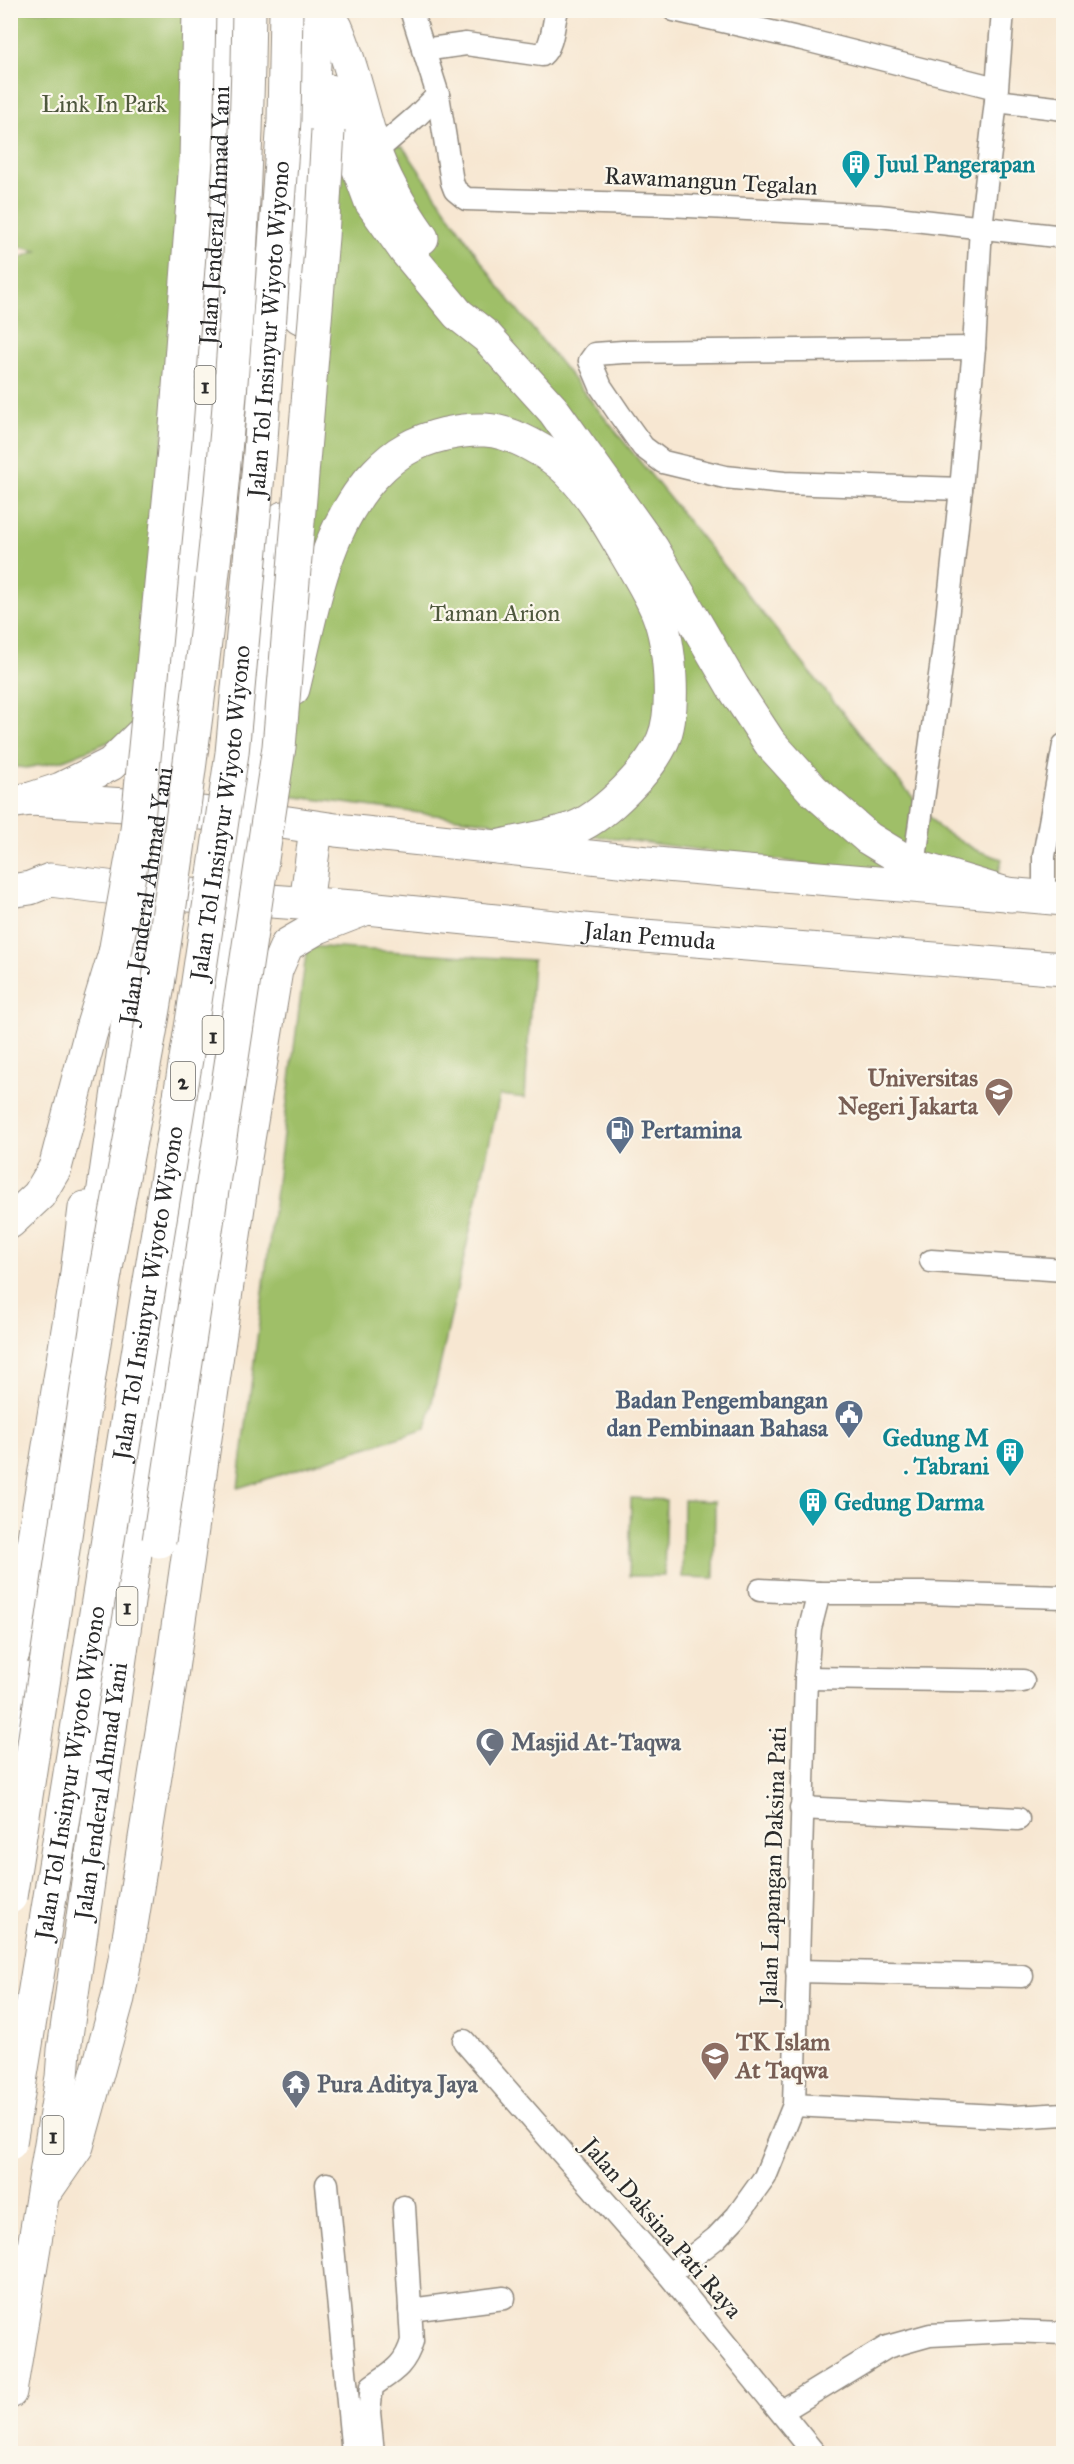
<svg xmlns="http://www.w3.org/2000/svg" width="1074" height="2464" font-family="'IM FELL Great Primer',serif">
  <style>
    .green { fill: #9fbf68; stroke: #65754a; stroke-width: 1.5 }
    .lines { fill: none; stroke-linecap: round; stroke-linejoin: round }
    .street-casing { stroke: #91897e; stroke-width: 25 }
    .primary-casing { stroke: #91897e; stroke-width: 35 }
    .highway-casing { stroke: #91897e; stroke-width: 35 }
    .street { stroke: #fff; stroke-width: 22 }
    .primary { stroke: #fff; stroke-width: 33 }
    .highway { stroke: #fff; stroke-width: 33 }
    .highway-bridge-casing { stroke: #91897e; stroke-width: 35; stroke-linecap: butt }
    .highway-bridge { stroke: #fff; stroke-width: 33 }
    .labels { text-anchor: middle; stroke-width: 4.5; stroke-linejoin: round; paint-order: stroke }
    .shield { fill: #fbf7ec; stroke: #696865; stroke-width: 1.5 }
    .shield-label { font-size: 22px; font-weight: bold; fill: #2b2b2b }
    .park-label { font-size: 24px; fill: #4e573d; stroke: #fbf7ec }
    .culture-label { font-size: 24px; font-weight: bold; fill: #0d838f; stroke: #fbf7ec; text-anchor: start }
    .street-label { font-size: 24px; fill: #2b2b2b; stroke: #fbf7ec }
    .education-label { font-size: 24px; font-weight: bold; fill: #785e54; stroke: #fbf7ec; text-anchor: end }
    .service-label { font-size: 24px; font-weight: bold; fill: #4e5e75; stroke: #fbf7ec; text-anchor: start }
    .worship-label { font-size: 24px; font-weight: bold; fill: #5b616d; stroke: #fbf7ec; text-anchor: start }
  </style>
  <rect width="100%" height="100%" fill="#fbf7ec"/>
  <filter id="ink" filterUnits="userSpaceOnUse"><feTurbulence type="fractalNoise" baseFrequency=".0167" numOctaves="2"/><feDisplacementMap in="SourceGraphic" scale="12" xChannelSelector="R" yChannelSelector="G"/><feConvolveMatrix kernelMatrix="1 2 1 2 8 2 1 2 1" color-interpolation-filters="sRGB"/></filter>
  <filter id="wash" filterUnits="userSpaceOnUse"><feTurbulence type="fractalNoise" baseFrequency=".008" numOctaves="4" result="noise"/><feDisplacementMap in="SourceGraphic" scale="24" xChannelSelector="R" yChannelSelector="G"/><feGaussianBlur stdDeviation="1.35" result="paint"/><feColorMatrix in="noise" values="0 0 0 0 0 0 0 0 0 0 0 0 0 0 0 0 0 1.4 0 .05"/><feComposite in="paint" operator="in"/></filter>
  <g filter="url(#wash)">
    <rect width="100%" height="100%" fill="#f7e7d2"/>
    <!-- green -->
    <g class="green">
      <path d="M11,11H199L140,720L121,737L61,761L26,768L10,766V262L37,251L11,245Z"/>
      <path d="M333,123L403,147L499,287L886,766L941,830L976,850L1002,859L998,875L923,879L267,793Z"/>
      <path d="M307,946L533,960L525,1098L500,1095L426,1429L238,1488Z"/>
      <path d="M631,1498L666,1500L664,1576H629Z"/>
      <path d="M683,1500L715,1501L714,1578L682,1577Z"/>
    </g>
  </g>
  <g filter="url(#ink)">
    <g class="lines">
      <!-- street casing -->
      <g class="street-casing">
        <g id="street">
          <path d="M411,10L438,95L452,182L455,190L466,199L669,205L879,216L1064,237"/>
          <path d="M674,10L802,39L996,88"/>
          <path d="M423,50L466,44L542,55C553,46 553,24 557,10"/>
          <path d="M996,101L1064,109"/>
          <path d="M375,152L417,116L438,95"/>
          <path d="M961,489L784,483L725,477L663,462L643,447L620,415L601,387L590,361L595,354L623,352L974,348"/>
          <path d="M914,866L944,646L961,489L974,348L981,227L996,101L1003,10"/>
          <path d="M1044,898V856L1064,745"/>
          <path d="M931,1261L1064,1270"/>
          <path d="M760,1590L819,1593H924L1064,1597"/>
          <path d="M806,1678L1023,1681"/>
          <path d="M801,1808L1018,1819"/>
          <path d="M797,1971L1022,1976"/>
          <path d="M464,2041L669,2275L815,2454"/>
          <path d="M794,2105L1015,2117L1064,2114"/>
          <path d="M327,2184L353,2454"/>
          <path d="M669,2275L716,2238L737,2216L765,2177L794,2105L806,1678L810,1628L819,1593"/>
          <path d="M410,2310L504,2298"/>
          <path d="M782,2411L887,2347L930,2335L1010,2331L1064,2333"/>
          <path d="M373,2454L369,2412L372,2386C392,2372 405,2366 412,2341L404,2207"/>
        </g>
      </g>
      <!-- primary casing -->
      <g class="primary-casing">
        <g id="primary">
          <path d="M10,802L31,799L125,805L268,820L336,830L666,865L1064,899"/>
          <path id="s1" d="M10,891L30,888L50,880L148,892L367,908L644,936L1064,969"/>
          <path d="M306,904L316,828"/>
        </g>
      </g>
      <!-- highway casing -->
      <g class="highway-casing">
        <g id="highway">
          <path d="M336,27C353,66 361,109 374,149C384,181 403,211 422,238"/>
          <path d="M330,91L371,202L405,250L458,314L487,337L554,411L652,548L733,687L770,743L813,790L868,838L914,866L1010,895"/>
          <path d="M300,317L317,10"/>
          <path d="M293,689C308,629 319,555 353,503C365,483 386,460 406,449C428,436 460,429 485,430C511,431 551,453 569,472C593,496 609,525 626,554C637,573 650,593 658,613C670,643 676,710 663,740C651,769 606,814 577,827C553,837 523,840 498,847"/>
          <path d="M31,799L61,789L111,764L161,715"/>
          <path d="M10,1222L39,1195L55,1168L90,1035L115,953"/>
          <path id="s2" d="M97,1237L179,666L201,441L219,174L223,10"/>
          <path d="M10,1661L17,1642L76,1281L85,1208"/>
          <path d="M10,1774L29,1679"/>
          <path d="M48,2188L77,2146L118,1998L130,1932L171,1676L245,1158L276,970L287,945L318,927L367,908"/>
          <path id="s3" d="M10,2392L62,2077L64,2050L164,1350L239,871L283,518"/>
        </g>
      </g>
      <!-- street -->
      <use href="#street" class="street"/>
      <!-- primary -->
      <use href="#primary" class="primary"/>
      <!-- highway -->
      <use href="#highway" class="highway"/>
      <!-- highway-bridge casing -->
      <g class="highway-bridge-casing">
        <g id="highway-bridge">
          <path d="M115,953L137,830L175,440L196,161L199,10"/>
          <path d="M159,1541L279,747L322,237L328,130"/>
          <path d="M10,1897C43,1696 70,1493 102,1292C119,1191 141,1091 157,991C207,669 245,336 249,10"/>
          <path id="s4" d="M10,2143L192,1022L232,753L260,453L284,120L286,10"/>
        </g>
      </g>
      <!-- highway-bridge -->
      <use href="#highway-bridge" class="highway-bridge"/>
    </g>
  </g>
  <!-- icons -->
  <defs>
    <g id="building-pin" transform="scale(1.5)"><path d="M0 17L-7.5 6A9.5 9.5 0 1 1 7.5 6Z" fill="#0f9aa8" stroke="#fbf7ec"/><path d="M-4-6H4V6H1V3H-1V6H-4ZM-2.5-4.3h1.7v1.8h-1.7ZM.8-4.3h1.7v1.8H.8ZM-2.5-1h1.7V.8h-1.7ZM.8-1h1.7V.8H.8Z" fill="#fff"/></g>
    <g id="university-pin" transform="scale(1.5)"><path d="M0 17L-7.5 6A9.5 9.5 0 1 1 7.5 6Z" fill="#8d6e63" stroke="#fbf7ec"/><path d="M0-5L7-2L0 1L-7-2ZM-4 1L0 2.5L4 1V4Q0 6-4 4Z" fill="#fff"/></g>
    <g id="fuel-pin" transform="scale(1.5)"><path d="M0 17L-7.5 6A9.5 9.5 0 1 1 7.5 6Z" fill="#5c6f8a" stroke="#fbf7ec"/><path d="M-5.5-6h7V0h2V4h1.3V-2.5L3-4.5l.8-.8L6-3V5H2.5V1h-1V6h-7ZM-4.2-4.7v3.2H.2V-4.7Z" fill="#fff"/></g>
    <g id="civic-pin" transform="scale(1.5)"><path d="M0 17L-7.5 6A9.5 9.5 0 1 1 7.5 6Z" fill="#5c6f8a" stroke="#fbf7ec"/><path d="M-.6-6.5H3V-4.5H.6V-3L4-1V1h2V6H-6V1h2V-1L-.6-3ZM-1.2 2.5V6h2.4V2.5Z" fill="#fff"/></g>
    <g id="mosque-pin" transform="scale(1.5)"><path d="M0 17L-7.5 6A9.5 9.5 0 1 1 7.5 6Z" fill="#6b7280" stroke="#fbf7ec"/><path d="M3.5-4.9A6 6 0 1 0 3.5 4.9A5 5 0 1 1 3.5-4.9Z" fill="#fff"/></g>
    <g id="school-pin" transform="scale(1.5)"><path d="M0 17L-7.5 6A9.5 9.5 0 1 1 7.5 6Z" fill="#8d6e63" stroke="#fbf7ec"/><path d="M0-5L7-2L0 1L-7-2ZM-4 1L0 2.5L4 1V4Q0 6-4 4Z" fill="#fff"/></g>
    <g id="temple-pin" transform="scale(1.5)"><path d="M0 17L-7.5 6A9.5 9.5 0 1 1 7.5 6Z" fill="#6b7280" stroke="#fbf7ec"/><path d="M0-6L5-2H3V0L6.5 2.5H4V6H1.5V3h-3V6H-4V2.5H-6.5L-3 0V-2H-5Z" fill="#fff"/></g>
  </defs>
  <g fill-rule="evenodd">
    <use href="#building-pin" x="856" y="164"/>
    <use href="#university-pin" x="999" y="1092"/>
    <use href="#fuel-pin" x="620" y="1130"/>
    <use href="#civic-pin" x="849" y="1414"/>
    <use href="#building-pin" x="1010" y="1452"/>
    <use href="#building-pin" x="813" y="1502"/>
    <use href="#mosque-pin" x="490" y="1742"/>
    <use href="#school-pin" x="715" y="2056"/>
    <use href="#temple-pin" x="296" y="2084"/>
  </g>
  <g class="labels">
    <!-- shield labels -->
    <g class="shield">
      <rect x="194.5" y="366" width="21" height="38" rx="4.5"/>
      <rect x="202.5" y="1016" width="21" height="38" rx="4.5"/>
      <rect x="171" y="1062" width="24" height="38" rx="4.5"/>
      <rect x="116.5" y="1587" width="21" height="38" rx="4.5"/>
      <rect x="42.5" y="2116" width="21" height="38" rx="4.5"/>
    </g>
    <g class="shield-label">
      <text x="205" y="393">1</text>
      <text x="213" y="1043">1</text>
      <text x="183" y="1089">2</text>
      <text x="127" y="1614">1</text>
      <text x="53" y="2143">1</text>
    </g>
    <!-- park labels -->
    <g class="park-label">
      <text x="104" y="112">Link In Park</text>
      <text x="495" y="621">Taman Arion</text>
    </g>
    <!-- culture labels -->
    <g class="culture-label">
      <text x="877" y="172">Juul Pangerapan</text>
      <text x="989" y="1446" text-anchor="end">Gedung M<tspan x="989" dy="28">. Tabrani</tspan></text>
      <text x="834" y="1510">Gedung Darma</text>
    </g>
    <!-- street labels -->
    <g class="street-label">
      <text transform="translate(711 181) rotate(3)" y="8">Rawamangun Tegalan</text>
      <text dy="8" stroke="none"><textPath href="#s2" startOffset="1029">Jalan Jenderal Ahmad Yani</textPath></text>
      <text dy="8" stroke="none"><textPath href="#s4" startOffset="1833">Jalan Tol Insinyur Wiyoto Wiyono</textPath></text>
      <text dy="8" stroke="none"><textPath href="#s4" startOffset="1347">Jalan Tol Insinyur Wiyoto Wiyono</textPath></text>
      <text dy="8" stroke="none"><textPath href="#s2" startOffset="345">Jalan Jenderal Ahmad Yani</textPath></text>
      <text dy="8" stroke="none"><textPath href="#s1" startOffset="644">Jalan Pemuda</textPath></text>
      <text dy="8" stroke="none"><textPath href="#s4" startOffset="861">Jalan Tol Insinyur Wiyoto Wiyono</textPath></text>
      <text dy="8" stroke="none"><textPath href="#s4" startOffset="375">Jalan Tol Insinyur Wiyoto Wiyono</textPath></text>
      <text dy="8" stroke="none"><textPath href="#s3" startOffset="608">Jalan Jenderal Ahmad Yani</textPath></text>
      <text transform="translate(773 1866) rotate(-88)" y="8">Jalan Lapangan Daksina Pati</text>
      <text transform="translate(662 2228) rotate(49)" y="8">Jalan Daksina Pati Raya</text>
    </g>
    <!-- education labels -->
    <g class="education-label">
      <text x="978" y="1086">Universitas<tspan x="978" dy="28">Negeri Jakarta</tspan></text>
      <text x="736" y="2050" text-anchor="start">TK Islam<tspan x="736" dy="28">At Taqwa</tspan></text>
    </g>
    <!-- service labels -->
    <g class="service-label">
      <text x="641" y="1138">Pertamina</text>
      <text x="828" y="1408" text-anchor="end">Badan Pengembangan<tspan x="828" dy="28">dan Pembinaan Bahasa</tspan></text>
    </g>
    <!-- worship labels -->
    <g class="worship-label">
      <text x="511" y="1750">Masjid At-Taqwa</text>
      <text x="317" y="2092">Pura Aditya Jaya</text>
    </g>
  </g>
  <!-- margin -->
  <rect width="1074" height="2464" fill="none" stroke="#fbf7ec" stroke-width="36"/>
</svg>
